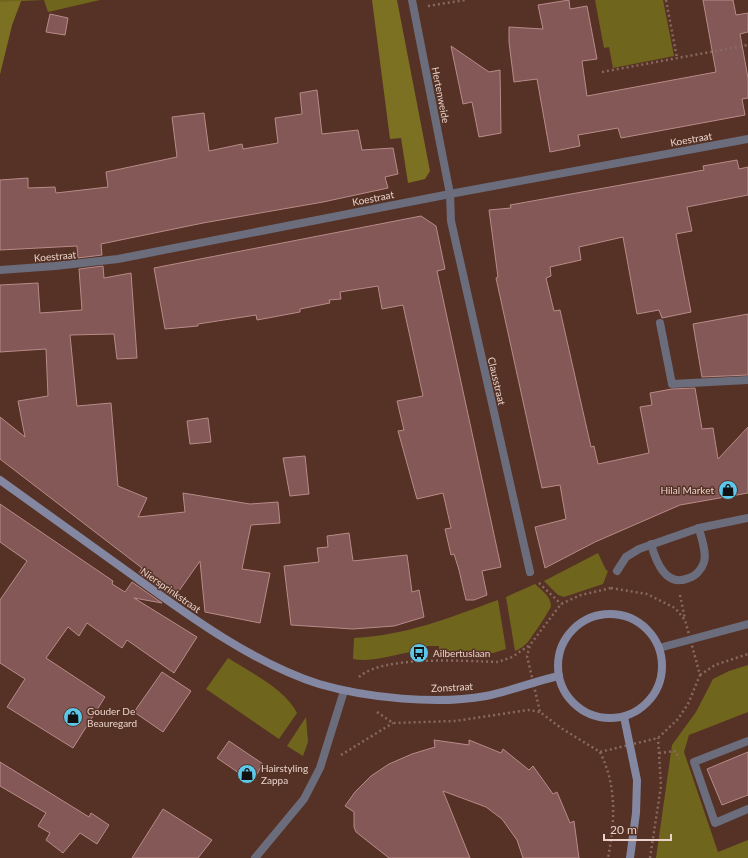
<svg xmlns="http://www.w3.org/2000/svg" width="748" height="858" font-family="Lato,sans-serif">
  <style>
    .green { fill: #70651c }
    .forest { fill: #7c7022 }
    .building { fill: #835857; stroke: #b98b89 }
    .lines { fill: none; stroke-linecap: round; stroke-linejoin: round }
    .path { stroke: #88695e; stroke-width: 2.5; stroke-dasharray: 2 3; stroke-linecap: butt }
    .service { stroke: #6b6d7d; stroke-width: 8 }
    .minor { stroke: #6b6d7d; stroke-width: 8 }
    .tertiary { stroke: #6b6d7d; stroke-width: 8 }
    .secondary { stroke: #8487a1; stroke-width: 8 }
    .labels { text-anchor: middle; stroke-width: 3; stroke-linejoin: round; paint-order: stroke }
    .street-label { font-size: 10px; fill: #e9d2ca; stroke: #553225 }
    .poi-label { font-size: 10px; fill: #e9d2ca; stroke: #553225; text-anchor: start }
  </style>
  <rect width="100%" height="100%" fill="#553225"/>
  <!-- green -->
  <g class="green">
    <path d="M0,0H100L48,12L44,0L21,1L12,25L0,74Z"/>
    <path d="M595,0H663L674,56L613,68L609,47L604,48Z"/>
    <path d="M598,553L606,570L608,571L603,584L564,597L558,595L544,581Z"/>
    <path d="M535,584C541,590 551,596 551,606C551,609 531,638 528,642C524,646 520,649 515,651L506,597Z"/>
    <path d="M498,600L506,649L493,653L439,651V646H419V651C397,653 375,663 353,659L354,638C408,635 448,618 498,600Z"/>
    <path d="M228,658C250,672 285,689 297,713L279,739L206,689Z"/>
    <path d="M748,665V712L689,735L684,752L718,852L748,840V858H656L672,745L696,712L713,679L729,671Z"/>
    <path d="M306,717L308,742L303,756L287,746Z"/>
  </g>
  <!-- forest -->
  <g class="forest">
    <path d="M372,0H397L430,171L425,179L408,183L401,138L390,139Z"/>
    <path d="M21,1L12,25L0,74V2Z"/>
  </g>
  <!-- building -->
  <g class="building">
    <path d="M569,0L570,9L587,6L597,59L582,61L587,96L716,72L703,0H733L736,15L748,13V32L740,34L748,78V98L742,99L745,115L621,138L618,128L578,135L580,146L550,152L537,79L514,82L509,42V27L543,29L538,5Z"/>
    <path d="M50,14L68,18L65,35L46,32Z"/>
    <path d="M451,46L489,72L500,70L501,133L479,137L472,102L463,104Z"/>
    <path d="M317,90L322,134L358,130L362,150L393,148L398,174L385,177L388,188L323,202L203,223L101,244L102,255L78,258L77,246L0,250V180L28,178V188L55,187L56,193L108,187L106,172L177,157L172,117L204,113L209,151L242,144L243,149L278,143L275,118L302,114L300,93Z"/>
    <path d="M737,160L739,169L748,167V195L687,207L692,231L676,234L691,312L662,318L659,310L637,314L623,237L579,247L581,260L550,267L551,276L546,278L554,311L560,310L591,447L594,446L598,464L649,453L640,407L652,405L650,393L672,389L695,388L702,429L713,428L718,459L748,427V493L680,505L595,542L545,568L535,527L566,519L560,485L542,488L496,278L498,277L489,210L511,208L510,205L704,170L703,166Z"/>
    <path d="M421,216L436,226L445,269L437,271L501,567L482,571L487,595L474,600H466L459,570L454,554L451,555L445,529L451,528L443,493L417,499L398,431L404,430L397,401L423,396L403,305L382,309L378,286L340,292L341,299L329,300L330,303L300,309V312L257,320L256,315L198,324V326L165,329L154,268Z"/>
    <path d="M103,266L104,278L131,273L137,358L117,359L114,334L70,335L77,406L111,403L118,486L147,498L138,517L185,512L183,493L250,504L278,502L280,523L251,525L242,569L270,573L260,623L205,612L200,561L174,598L139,573L142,568L0,459V417L25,437L18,401L48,396L46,349L0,352V285L38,283L40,313L82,310L79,269Z"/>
    <path d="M748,314V375L702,377L693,324Z"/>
    <path d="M208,418L211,442L190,444L187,421Z"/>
    <path d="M305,456L309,494L290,496L283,458Z"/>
    <path d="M0,504L113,581L112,584L125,592L132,582L162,603L134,598L197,637L174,673L127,640L122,648L87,623L79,636L68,627L46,658L105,697L73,748L7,707L25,679L0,663V600L27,561L0,542Z"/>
    <path d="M349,533L353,561L407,555L412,592L419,590L424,617L394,626L353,629L291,625L284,566L319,562L317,548L328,547L327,536Z"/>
    <path d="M162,672L191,691L163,732L134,712Z"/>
    <path d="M434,740L469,745V740L501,753L503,749L529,770L533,766L553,794L557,792L570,823L574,821L579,858H523L517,840L502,819L486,807L443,791L470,858H389L356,832L354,827V812L345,806L355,792L371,776L389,764L412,754L435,747Z"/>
    <path d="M229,741L263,764L252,782L217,758Z"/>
    <path d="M748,752V795L722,805L707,769Z"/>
    <path d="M0,762L89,817L91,813L109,825L97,844L80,833L63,853L46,840L50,833L38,826L46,813L0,786Z"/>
    <path d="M163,809L212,840L198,858H132Z"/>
  </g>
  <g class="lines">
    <!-- path -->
    <g class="path">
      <path d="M666,0L677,58"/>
      <path d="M428,6L465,0"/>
      <path d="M602,72L748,45"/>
      <path d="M539,583L561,604"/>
      <path d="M611,588L647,594L675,608L685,620L700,675L688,704L678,719L658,738L600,752L561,728L540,712L527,656L530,645L561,604L581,595Z"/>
      <path d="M680,595L685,619"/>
      <path d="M700,675L715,665L748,654"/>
      <path d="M359,677C383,655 465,661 498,662L512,657L530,645"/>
      <path d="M377,712L393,723L455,721L528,710L540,712"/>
      <path d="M600,752C617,786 615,821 608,858"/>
      <path d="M659,753L676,751L679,759"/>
      <path d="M341,755L393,723"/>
      <path d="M650,858L661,786L658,738"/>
    </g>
    <!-- service -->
    <g class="service">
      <path d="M660,323L672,384L748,380"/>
      <path d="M651,544C656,562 666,588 689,578C696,576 702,569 704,562C707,552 701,538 699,528"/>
    </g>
    <!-- minor -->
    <g class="minor">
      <path d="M412,0L450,194L451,221L530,572"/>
      <path d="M0,270L55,266L118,259L450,194L748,139"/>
      <path d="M617,571L626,557L639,549L699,528L748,518"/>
      <path d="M748,741L694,762L715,823L748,809"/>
    </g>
    <!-- tertiary -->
    <g class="tertiary">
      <path d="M659,648L748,624"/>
      <path d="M255,858L304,799L320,768L344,691"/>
    </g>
    <!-- secondary -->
    <g class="secondary">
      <path d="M0,480C45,512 90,545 135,577C189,616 255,664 319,684C367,698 437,705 486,696C511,691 535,681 559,676"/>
      <circle cx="610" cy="666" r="52"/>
      <path d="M624,717L637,780L636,813L630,858"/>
    </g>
  </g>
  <!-- icons -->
  <defs>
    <g id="shop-disc" transform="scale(1)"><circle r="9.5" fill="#5cc7e8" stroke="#553225"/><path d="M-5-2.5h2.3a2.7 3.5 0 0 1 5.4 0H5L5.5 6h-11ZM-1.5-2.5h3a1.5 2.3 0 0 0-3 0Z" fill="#111"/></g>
    <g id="bus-disc" transform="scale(1)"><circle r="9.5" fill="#5cc7e8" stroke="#553225"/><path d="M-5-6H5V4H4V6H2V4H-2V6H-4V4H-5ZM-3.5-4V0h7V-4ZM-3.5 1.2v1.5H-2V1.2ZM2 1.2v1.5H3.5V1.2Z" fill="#111"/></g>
  </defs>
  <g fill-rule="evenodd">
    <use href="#shop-disc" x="728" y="490"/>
    <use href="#bus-disc" x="419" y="653"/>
    <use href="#shop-disc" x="73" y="717"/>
    <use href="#shop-disc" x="247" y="774"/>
  </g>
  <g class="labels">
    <!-- street labels -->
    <g class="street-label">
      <text transform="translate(441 95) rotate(79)" y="4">Hertenweide</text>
      <text transform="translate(691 139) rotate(-10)" y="4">Koestraat</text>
      <text transform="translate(373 198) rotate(-11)" y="4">Koestraat</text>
      <text transform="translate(55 256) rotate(-5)" y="4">Koestraat</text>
      <text transform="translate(497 381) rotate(77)" y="4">Clausstraat</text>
      <text transform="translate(171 590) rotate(35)" y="4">Niersprinkstraat</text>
      <text transform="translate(452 687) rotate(-3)" y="4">Zonstraat</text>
    </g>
    <!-- poi labels -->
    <g class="poi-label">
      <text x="714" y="494" text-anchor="end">Hilal Market</text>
      <text x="433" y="657">Ailbertuslaan</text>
      <text x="87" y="715">Gouder De<tspan x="87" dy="12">Beauregard</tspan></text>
      <text x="261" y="772">Hairstyling<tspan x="261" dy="12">Zappa</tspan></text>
    </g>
  </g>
  <!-- scale -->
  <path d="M604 834v6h67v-6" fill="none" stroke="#e9d2ca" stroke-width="2"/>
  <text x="610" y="834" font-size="12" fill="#e9d2ca" stroke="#553225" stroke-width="3" paint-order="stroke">20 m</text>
</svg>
